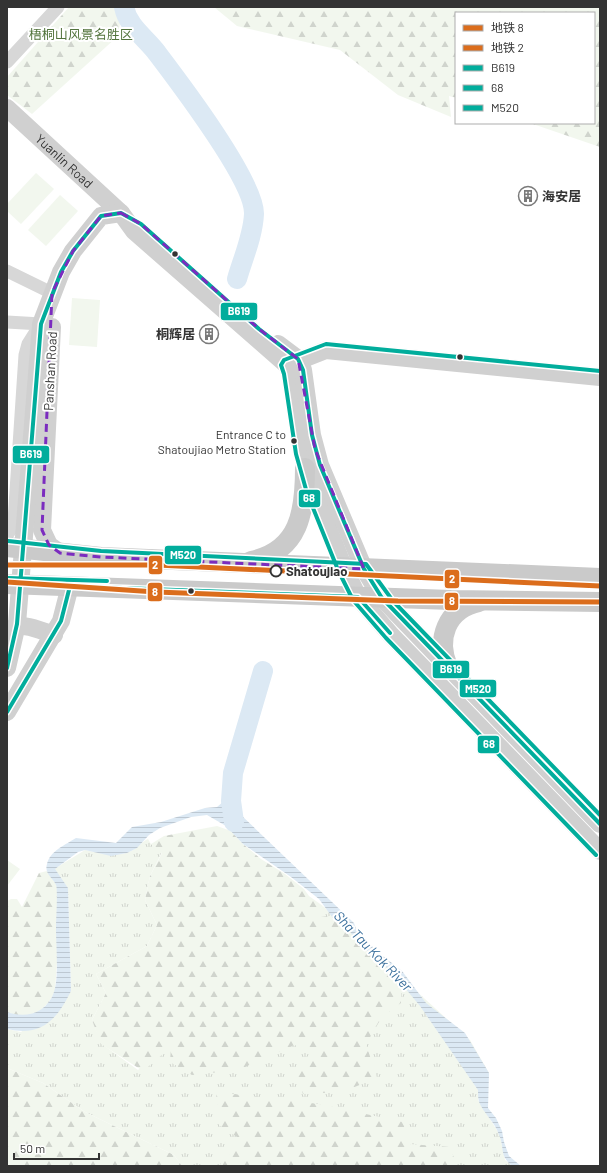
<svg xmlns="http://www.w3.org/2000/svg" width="607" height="1173" font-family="Barlow,'Noto Sans SC',sans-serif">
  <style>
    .grass { fill: url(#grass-tufts) }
    .forest { fill: url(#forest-firs) }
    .pitch { fill: #f2f7ee }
    .water { fill: url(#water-rules) }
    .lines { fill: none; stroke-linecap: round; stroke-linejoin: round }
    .river { stroke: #dce9f4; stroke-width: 20 }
    .street { stroke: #d7d7d7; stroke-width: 13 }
    .secondary { stroke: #d0d0d0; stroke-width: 18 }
    .primary { stroke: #cacaca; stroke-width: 20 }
    .bus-1-casing { stroke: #fff; stroke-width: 7 }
    .bus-2-casing { stroke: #fff; stroke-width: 7 }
    .bus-3-casing { stroke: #fff; stroke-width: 7 }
    .bus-1 { stroke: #01ad9c; stroke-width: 4 }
    .bus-2 { stroke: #01ad9c; stroke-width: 4 }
    .bus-3 { stroke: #01ad9c; stroke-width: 4 }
    .metro-1-casing { stroke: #fff; stroke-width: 8 }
    .metro-2-casing { stroke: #fff; stroke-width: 8 }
    .metro-1 { stroke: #db6d1c; stroke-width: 5 }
    .metro-2 { stroke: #db6d1c; stroke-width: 5 }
    .marked { fill: none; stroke: #7b2cbf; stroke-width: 3; stroke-dasharray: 8 5; stroke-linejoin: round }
    .bus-dot { fill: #333; stroke: #fff; stroke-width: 1.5 }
    .stop-dot { fill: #fff; stroke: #333; stroke-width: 2 }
    .labels { text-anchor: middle; stroke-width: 4; stroke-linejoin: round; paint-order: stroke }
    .bus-label { font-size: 12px; fill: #333; stroke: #fff; text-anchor: end }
    .park-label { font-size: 13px; fill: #52733c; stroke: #fff }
    .street-label { font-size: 13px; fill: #333; stroke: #fff }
    .poi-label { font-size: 13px; font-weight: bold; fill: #333; stroke: #fff; text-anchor: start }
    .stop-label { font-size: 13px; font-weight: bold; fill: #333; stroke: #fff; text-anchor: start }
    .water-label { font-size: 14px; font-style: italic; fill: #3a6f9c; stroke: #fff }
    .line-badge { stroke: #fff; stroke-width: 1.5 }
    .badge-label { font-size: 11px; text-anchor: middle; font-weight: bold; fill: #fff }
  </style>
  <defs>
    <pattern id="grass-tufts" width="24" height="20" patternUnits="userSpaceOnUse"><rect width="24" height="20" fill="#f2f7ee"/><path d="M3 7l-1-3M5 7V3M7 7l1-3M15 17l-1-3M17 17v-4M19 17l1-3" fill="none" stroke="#d0d4cd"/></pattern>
    <pattern id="forest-firs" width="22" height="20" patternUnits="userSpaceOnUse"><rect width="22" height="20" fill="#f2f7ee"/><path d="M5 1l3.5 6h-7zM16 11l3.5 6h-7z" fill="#d0d4cd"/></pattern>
    <pattern id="water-rules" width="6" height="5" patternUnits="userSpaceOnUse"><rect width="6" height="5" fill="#dce9f4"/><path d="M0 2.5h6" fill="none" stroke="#bdc8d2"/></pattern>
  </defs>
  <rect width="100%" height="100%" fill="#fff"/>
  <!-- grass -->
  <path class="grass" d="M148,839L151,844L162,852L150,876L145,900L157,925L147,946L96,974L106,993L92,1020L102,1044L138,1070L323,906L470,1040L489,1073L478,1100L500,1135L505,1160L513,1166H182L174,1155L85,1112L43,1083L7,1068V1029L21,1032L71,991L68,888L51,871L85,850C100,853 116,858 131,851C138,848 141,842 148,839Z"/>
  <!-- forest -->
  <g class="forest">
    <path d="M69,7H124L117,37L32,114L7,95V77Z"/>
    <path d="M214,7H600V147L530,123H594V13H456V98L449,96L451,117L398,95L340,50L237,26Z"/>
    <path d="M217,826L231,831L243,844L261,859L285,874L304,889L309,896L323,906L312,918L338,915L401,978V1003L382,1017L366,1044L377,1078L342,1092L303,1094L296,1074L312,1050L294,1045L238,1070L192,1075L170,1062L171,1047L143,1071L101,1044L92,1020L106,993L96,974L147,946L157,925L145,900L150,876L162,853L151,844L164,836Z"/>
    <path d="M47,871L57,886L58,948L55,991L49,1002L41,1010L30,1015L17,1016L7,1012V901L11,899H17L22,907L39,873Z"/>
    <path d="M7,1068L43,1083L85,1112L174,1155L182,1166H7Z"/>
    <path d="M216,1092L319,1104L403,1122L409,1144L450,1147L457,1166H220L221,1162L243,1141L219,1125Z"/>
  </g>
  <!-- pitch -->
  <g class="pitch">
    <path d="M36,173L54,189L21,224L7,211V204Z"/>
    <path d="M60,195L78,211L46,246L28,230Z"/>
    <path d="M72,298L100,300L97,347L69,345Z"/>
    <path d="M7,860L20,869L7,886Z"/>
  </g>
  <!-- water -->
  <path class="water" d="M224,801L239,810L240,814L354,923L357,931L378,952L402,971L426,1003L465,1033L489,1073L488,1108L496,1118L502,1131L504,1142L509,1156L521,1166H512C499,1155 505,1148 499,1135C495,1122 484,1114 479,1102C478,1098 478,1094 478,1090L420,1006L390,970L374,958L348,930L335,921L319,899L291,877L243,844L226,826L207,815L191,817L160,828L149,835L137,848L127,853L111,856L85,850L78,852L55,869L68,888L71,991C57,1020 41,1037 7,1029V1012C26,1019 47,1013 54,992C59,977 56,944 56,928C56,922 58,888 56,885C53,878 44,874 47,864C50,851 65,845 76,838L116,843L132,827L161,822L205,808L217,807Z"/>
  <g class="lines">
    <!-- river -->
    <g class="river">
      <path d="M124,7C128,27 146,38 157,53C179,82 255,182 254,214C253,236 243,258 237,279"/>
      <path d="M234,822L231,801L233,773L263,671"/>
    </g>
    <!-- street -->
    <g class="street">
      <path d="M7,62L58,7"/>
      <path d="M7,271L52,293"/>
      <path d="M7,322L41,324"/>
      <path d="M7,535L12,528L14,521L25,355L28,344L40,325"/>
    </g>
    <!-- secondary -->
    <g class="secondary">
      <path id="s1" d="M7,108L121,213L134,231L287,365L290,372L302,453L313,491L344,568L358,597L390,634L600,851"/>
      <path d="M52,327L42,530L49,545L60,553"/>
      <path d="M278,344L298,359L303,370L312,435L320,465L364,569L382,598L600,824"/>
      <path d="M288,365L326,350L600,377"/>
      <path d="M8,632C19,619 41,631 54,635"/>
      <path d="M7,668L17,624L41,324L61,272L73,251L101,216L121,213"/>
      <path d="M7,712L61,621L70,586"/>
    </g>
    <!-- primary -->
    <g class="primary">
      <path d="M7,547L101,557L600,578"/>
      <path d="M251,561C300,551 305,511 305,468"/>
      <path d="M7,584L451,600L600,602"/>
      <path d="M448,667C436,639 446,609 479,602"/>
    </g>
    <!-- bus-1 casing -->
    <g class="bus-1-casing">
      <g id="bus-1">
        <path d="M7,668L17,624L41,324L61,272L73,251L101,216L121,213L141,224L259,329L298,359L303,370L312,435L320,465L364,569L382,598L600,824"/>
        <path d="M7,712L61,621L70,586L358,597L390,633"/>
      </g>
    </g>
    <!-- bus-2 casing -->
    <g class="bus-2-casing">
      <path id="bus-2" d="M596,855L386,638L353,600L338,570L307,493L296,454L284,374L281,365L284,360L326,344L600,371"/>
    </g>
    <!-- bus-3 casing -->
    <g class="bus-3-casing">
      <g id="bus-3">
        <path d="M8,541L101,551L366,564L393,601L600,815"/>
        <path d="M7,578L107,581"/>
      </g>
    </g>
    <!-- bus-1 -->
    <use href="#bus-1" class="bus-1"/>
    <!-- bus-2 -->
    <use href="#bus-2" class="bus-2"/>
    <!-- bus-3 -->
    <use href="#bus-3" class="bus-3"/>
    <!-- metro-1 casing -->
    <g class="metro-1-casing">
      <path id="metro-1" d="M7,582L156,592L398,601L600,602"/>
    </g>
    <!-- metro-2 casing -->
    <g class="metro-2-casing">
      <path id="metro-2" d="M7,565H157L600,586"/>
    </g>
    <!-- metro-1 -->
    <use href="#metro-1" class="metro-1"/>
    <!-- metro-2 -->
    <use href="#metro-2" class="metro-2"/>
  </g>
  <!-- marked area -->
  <path class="marked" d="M121,213L141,224L259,329L298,359L315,449L364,569L101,557L60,553L49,545L42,530L52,293L73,251L101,216Z"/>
  <!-- icons -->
  <defs>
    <g id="building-ring" transform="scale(1)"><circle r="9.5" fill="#fff" stroke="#7a7a7a" stroke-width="1.5"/><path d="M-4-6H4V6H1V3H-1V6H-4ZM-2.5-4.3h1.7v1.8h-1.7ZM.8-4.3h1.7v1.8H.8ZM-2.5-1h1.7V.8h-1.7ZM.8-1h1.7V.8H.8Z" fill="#7a7a7a"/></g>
  </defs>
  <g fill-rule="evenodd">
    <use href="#building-ring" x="528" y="196"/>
    <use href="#building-ring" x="209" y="334"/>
  </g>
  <!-- markers -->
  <g class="bus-dot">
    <circle cx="175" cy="254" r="3.5"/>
    <circle cx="460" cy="357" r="3.5"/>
    <circle cx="294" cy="441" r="3.5"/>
    <circle cx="191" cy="591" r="3.5"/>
  </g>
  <circle class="stop-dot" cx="276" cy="571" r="5.5"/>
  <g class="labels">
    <!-- bus labels -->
    <g class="bus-label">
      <text x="286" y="439">Entrance C to<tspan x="286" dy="15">Shatoujiao Metro Station</tspan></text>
    </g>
    <!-- park labels -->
    <g class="park-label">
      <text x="81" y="39">梧桐山风景名胜区</text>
    </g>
    <!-- street labels -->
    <g class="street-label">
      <text dy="5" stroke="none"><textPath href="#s1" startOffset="78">Yuanlin Road</textPath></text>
      <text transform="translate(50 371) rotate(-87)" y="5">Panshan Road</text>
    </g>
    <!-- poi labels -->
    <g class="poi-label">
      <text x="542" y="201">海安居</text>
      <text x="195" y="339" text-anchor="end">桐辉居</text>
    </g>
    <!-- stop labels -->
    <g class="stop-label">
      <text x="286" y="576">Shatoujiao</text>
    </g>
    <!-- water labels -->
    <g class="water-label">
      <text transform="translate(373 951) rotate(46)" y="5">Sha Tau Kok River</text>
    </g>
  </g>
  <g class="line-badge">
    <rect x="220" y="302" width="38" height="19" rx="4" fill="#01ad9c"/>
    <rect x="12" y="445" width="38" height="19" rx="4" fill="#01ad9c"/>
    <rect x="298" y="489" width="23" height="19" rx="4" fill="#01ad9c"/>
    <rect x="164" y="545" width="38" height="20" rx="4" fill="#01ad9c"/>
    <rect x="148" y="555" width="15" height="20" rx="4" fill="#db6d1c"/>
    <rect x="444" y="569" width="16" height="20" rx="4" fill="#db6d1c"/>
    <rect x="147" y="582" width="16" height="20" rx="4" fill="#db6d1c"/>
    <rect x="444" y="592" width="15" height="19" rx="4" fill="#db6d1c"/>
    <rect x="432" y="660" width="38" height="19" rx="4" fill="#01ad9c"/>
    <rect x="459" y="679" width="38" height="19" rx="4" fill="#01ad9c"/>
    <rect x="477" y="735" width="23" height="19" rx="4" fill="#01ad9c"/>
  </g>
  <g class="badge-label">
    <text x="239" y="315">B619</text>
    <text x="31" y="458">B619</text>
    <text x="309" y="502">68</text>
    <text x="183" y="559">M520</text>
    <text x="155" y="569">2</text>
    <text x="452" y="583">2</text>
    <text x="155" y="596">8</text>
    <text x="452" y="605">8</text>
    <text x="451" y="673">B619</text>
    <text x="478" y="693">M520</text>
    <text x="489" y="748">68</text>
  </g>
  <!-- border -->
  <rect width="607" height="1173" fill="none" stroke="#333333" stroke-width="16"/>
  <!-- legend -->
  <rect x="455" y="12" width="140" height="112" fill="#ffffff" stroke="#adadad"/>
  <rect x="463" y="25" width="20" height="6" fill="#db6d1c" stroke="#adadad"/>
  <text x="491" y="32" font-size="12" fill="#333333">地铁 8</text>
  <rect x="463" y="45" width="20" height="6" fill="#db6d1c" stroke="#adadad"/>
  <text x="491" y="52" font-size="12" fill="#333333">地铁 2</text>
  <rect x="463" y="65" width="20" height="6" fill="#01ad9c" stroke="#adadad"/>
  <text x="491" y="72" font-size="12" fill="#333333">B619</text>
  <rect x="463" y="85" width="20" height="6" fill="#01ad9c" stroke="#adadad"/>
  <text x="491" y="92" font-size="12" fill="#333333">68</text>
  <rect x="463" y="105" width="20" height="6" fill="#01ad9c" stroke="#adadad"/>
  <text x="491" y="112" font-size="12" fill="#333333">M520</text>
  <!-- scale -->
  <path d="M14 1153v6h85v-6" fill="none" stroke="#333333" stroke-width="2"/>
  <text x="20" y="1153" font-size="12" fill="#333333" stroke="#ffffff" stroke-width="3" paint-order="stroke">50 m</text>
</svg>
